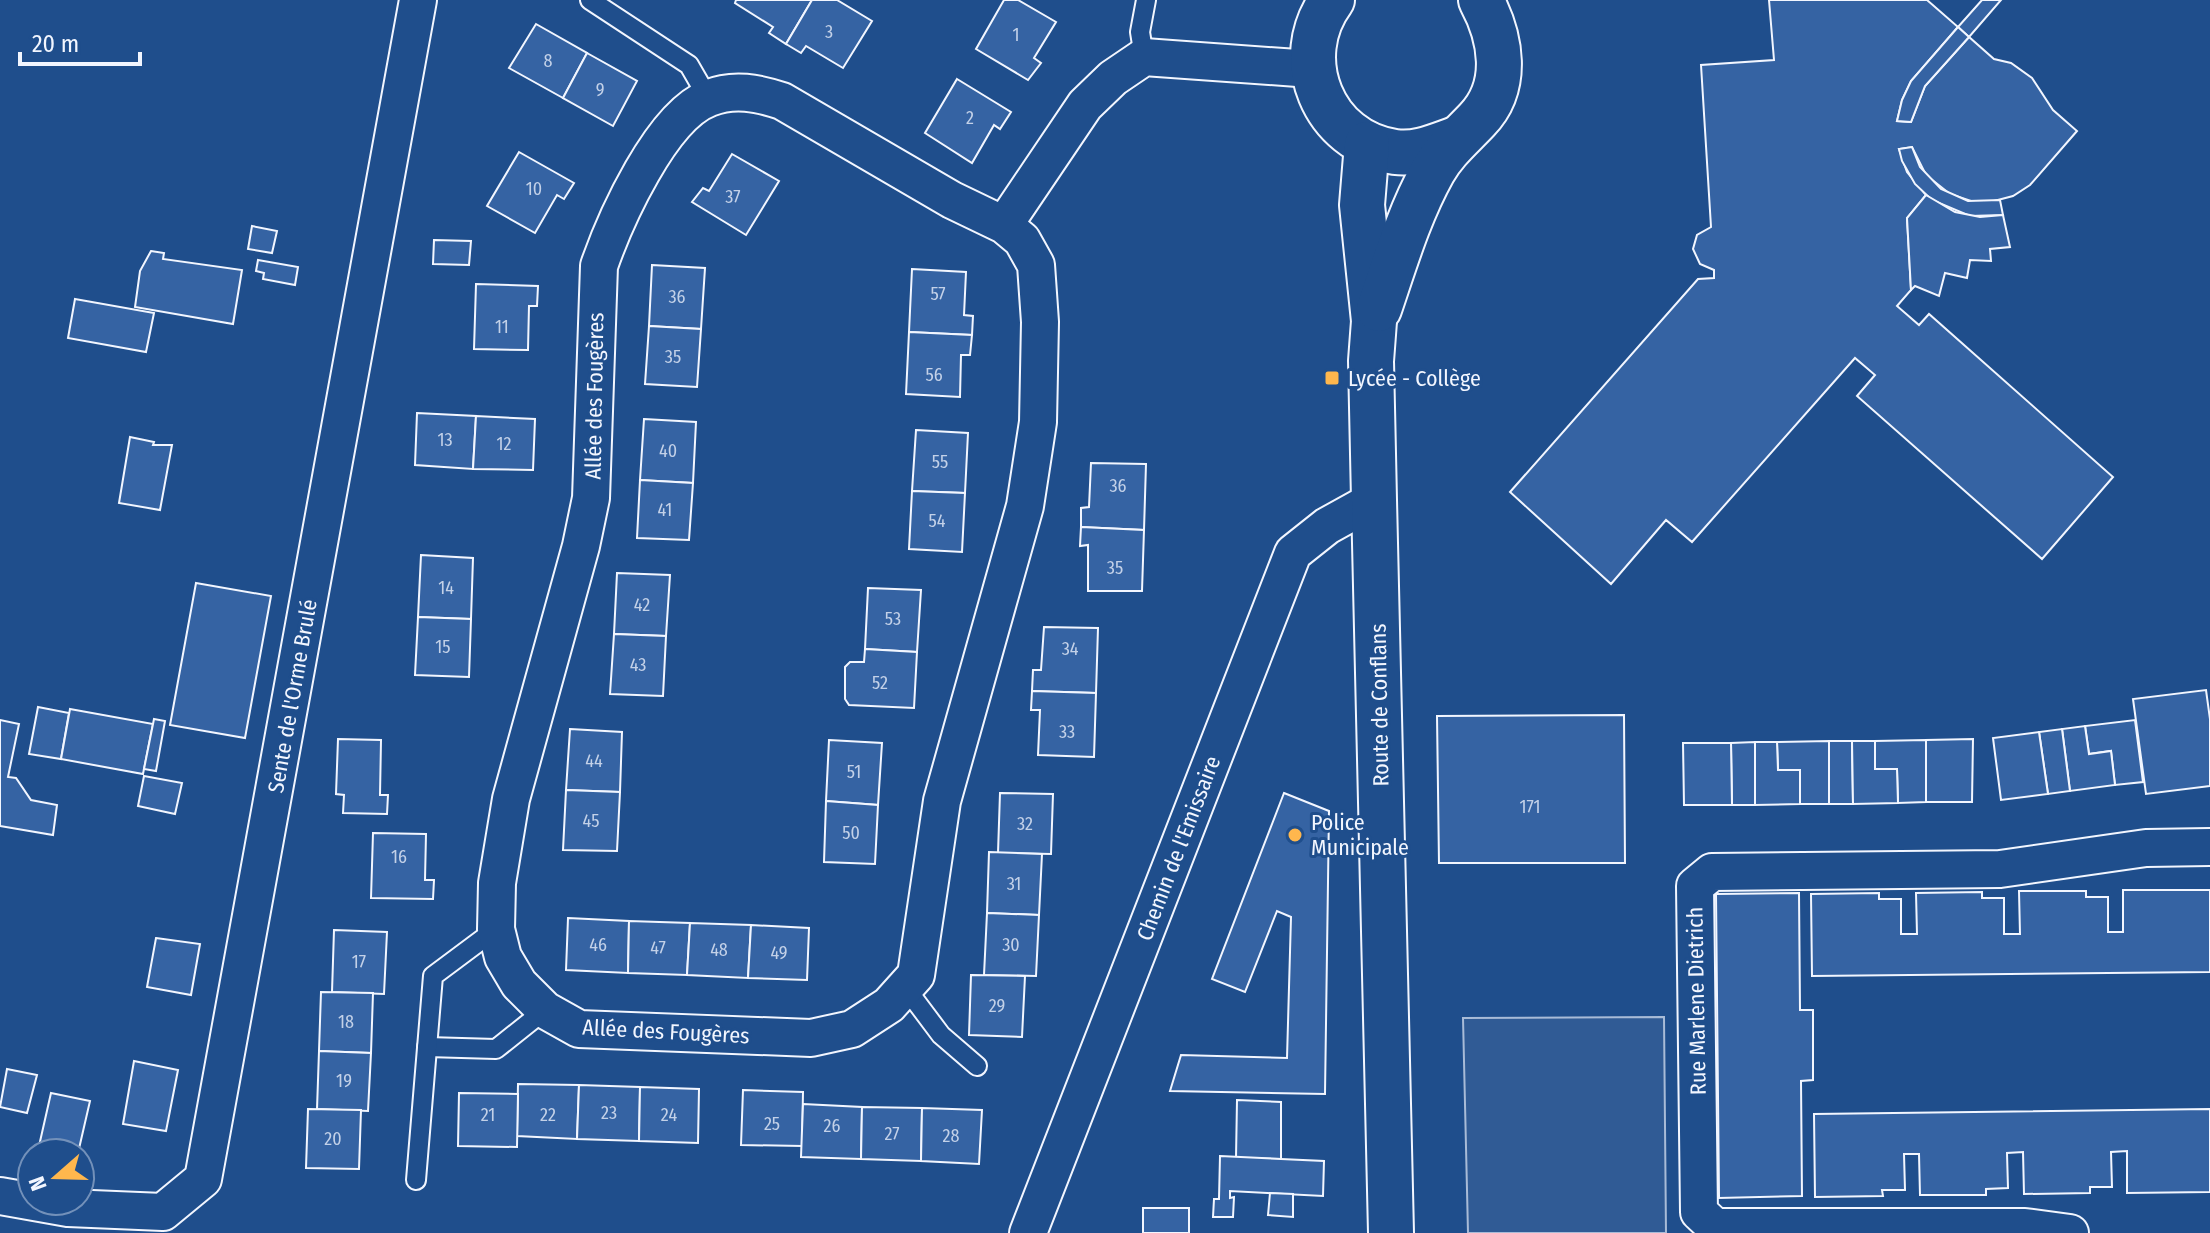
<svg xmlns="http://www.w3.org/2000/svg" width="2210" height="1233" font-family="'Fira Sans Condensed',sans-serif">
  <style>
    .parking { fill: #305b95; stroke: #a8bbd7; stroke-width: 2 }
    .building { fill: #3563a3; stroke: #f2f6ff; stroke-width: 2 }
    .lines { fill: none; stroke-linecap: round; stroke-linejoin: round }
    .lane-casing { stroke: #f2f6ff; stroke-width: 22 }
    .street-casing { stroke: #f2f6ff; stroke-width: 40 }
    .secondary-casing { stroke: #f2f6ff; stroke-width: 48 }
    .lane { stroke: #1f4e8c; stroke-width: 18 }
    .street { stroke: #1f4e8c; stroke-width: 36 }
    .secondary { stroke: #1f4e8c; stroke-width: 44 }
    .poi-dot { fill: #ffb74d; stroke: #1f4e8c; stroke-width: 3 }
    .labels { text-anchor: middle; stroke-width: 6; stroke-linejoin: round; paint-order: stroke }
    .number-label { font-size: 18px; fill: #c3d1e8 }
    .poi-label { font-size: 22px; fill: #f2f6ff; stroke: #1f4e8c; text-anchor: start }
    .street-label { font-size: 22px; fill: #f2f6ff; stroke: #1f4e8c }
  </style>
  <rect width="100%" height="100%" fill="#1f4e8c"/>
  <!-- parking -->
  <path class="parking" d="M1664,1017L1666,1233H1468L1463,1018Z"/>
  <!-- building -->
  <g class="building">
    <path d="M736,0H812L786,44L769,33L773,27L735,3Z"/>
    <path d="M812,0H837L872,21L843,68L806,46L801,53L786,44Z"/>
    <path d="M1004,0H1018L1056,22L1034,58L1041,63L1028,80L976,49Z"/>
    <path d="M1769,0H1927L1958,27L1911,81L1902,100L1897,121L1911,122L1925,86L1969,37L1994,59L2011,63L2032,78L2053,110L2077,131L2030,185L2013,196L1994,201L1974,202L1950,194L1926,175L1912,147L1899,149L1907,172L1926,195L1907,218L1911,290L1897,306L1919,325L1929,314L2113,477L2042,559L1857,396L1875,375L1855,358L1692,542L1666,520L1611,584L1510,492L1698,279L1714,278V270L1700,264L1693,249L1697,235L1711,227L1701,65L1774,60Z"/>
    <path d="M1982,0H2001L1969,37L1958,27Z"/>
    <path d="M536,24L587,53L563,98L509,68Z"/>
    <path d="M1958,27L1969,37L1925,86L1911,122L1897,121L1902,100L1911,81Z"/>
    <path d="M587,53L637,81L613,126L563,98Z"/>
    <path d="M957,79L1011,112L1000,129L994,125L972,163L925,133Z"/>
    <path d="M1912,147L1920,167L1941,189L1968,201L2000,200L2003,215L1970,216L1932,200L1915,184L1902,161L1899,149Z"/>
    <path d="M519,152L574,183L564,199L557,195L535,233L487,206Z"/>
    <path d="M732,154L779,181L746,235L692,202L703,188L709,191Z"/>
    <path d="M1926,195L1955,212L1980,217L2003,215L2010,247L1990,249L1991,261L1970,260L1967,278L1945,273L1939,296L1915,286L1911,290L1907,218Z"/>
    <path d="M252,226L277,231L272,253L248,249Z"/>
    <path d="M434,240L471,241L469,265L433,264Z"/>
    <path d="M151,251L164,253L163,259L242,270L233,324L135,307L140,271Z"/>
    <path d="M258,260L298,267L295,285L263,279L264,273L256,271Z"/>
    <path d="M652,265L705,268L701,329L649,326Z"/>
    <path d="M912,269L966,272L964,315L973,316L972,335L909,332Z"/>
    <path d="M476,284L538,286L537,306H529L528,350L474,349Z"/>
    <path d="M75,299L154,313L146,352L68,338Z"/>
    <path d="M649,326L701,329L697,387L645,384Z"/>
    <path d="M909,332L972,335L970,355H961L960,397L906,394Z"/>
    <path d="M417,413L476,416L473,469L415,465Z"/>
    <path d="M476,416L535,419L533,470L473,469Z"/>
    <path d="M644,419L696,422L693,483L640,480Z"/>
    <path d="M916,430L968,433L965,493L912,491Z"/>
    <path d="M130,437L154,442L153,445H172L160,510L119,503Z"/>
    <path d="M1091,463L1146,464L1144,530L1081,527V508L1089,507Z"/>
    <path d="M640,480L693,483L689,540L637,538Z"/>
    <path d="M912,491L965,493L962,552L909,549Z"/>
    <path d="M1081,527L1144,530L1142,591H1088V545L1080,546Z"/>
    <path d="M421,555L473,558L471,619L418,617Z"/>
    <path d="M617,573L670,575L666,636L614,634Z"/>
    <path d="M196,583L271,596L245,738L170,725Z"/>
    <path d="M868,588L921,590L917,652L865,649Z"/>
    <path d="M418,617L471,619L469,677L415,675Z"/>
    <path d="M1044,627L1098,628L1096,693L1032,691L1033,670H1041Z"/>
    <path d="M614,634L666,636L663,696L610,694Z"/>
    <path d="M865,649L917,652L914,708L849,705L845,699V667L850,662H864Z"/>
    <path d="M2206,690L2210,719V786L2146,794L2133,699Z"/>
    <path d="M1032,691L1096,693L1094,757L1038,755L1040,710H1031Z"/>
    <path d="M38,707L69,713L61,759L29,754Z"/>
    <path d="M70,709L153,724L143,774L61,759Z"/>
    <path d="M1624,715L1625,863H1439L1437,716Z"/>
    <path d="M154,719L165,721L156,771L144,769Z"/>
    <path d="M0,720L19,724L8,777L16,778L31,800L57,805L53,835L0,826Z"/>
    <path d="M2135,720L2143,782L2115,785L2111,751L2089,754L2085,726Z"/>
    <path d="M2085,726L2089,754L2111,751L2115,785L2070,791L2062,729Z"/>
    <path d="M570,729L622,732L620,792L566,790Z"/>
    <path d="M2062,729L2070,791L2048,794L2039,732Z"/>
    <path d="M2039,732L2048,794L2001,800L1993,738Z"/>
    <path d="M338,739L381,740L380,795H388L387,814L343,813L344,795L336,794Z"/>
    <path d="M1973,739L1972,802H1926V740Z"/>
    <path d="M829,740L882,743L878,805L826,801Z"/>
    <path d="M1926,740V802L1898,803L1897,769H1875V741Z"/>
    <path d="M1829,741H1852L1853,804H1829Z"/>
    <path d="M1829,741V804H1800V770H1778L1777,742Z"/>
    <path d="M1852,741H1875V769H1897L1898,803L1853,804Z"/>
    <path d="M1755,742H1777L1778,770H1800V804L1755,805Z"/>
    <path d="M1755,742V805H1732L1731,743Z"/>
    <path d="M1683,743H1731L1732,805H1684Z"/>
    <path d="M144,776L182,783L175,814L138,806Z"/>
    <path d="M566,790L620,792L617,851L563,850Z"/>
    <path d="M1000,793L1053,794L1051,854L998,853Z"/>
    <path d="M1284,793L1329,811L1325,1094L1170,1091L1181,1055L1287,1058L1291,917L1277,911L1245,992L1212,979Z"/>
    <path d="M826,801L878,805L875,864L824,862Z"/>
    <path d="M373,833L426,834L425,880H434L433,899L371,898Z"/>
    <path d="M989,852L1042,854L1039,915L987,913Z"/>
    <path d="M2123,890H2210V972L1812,976L1811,894L1879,893V899H1901V934H1917L1916,893L1982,892V898H2004V934H2020L2019,891H2086V897H2108V932H2123Z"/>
    <path d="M1799,893L1800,1010H1813V1080L1801,1081L1802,1196L1719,1198L1716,894Z"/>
    <path d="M987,913L1039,915L1036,976L984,975Z"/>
    <path d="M568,918L629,921L628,973L566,970Z"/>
    <path d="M629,921L690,923L687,975L628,973Z"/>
    <path d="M690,923L751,925L748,978L687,975Z"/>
    <path d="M751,925L809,928L807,980L748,978Z"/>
    <path d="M334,930L387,932L384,994L332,992Z"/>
    <path d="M156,938L200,944L191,995L147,987Z"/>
    <path d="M971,975L1025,976L1022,1037L969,1035Z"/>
    <path d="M321,992L373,993L371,1053L319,1051Z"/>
    <path d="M319,1051L371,1053L368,1111L317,1109Z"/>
    <path d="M134,1061L178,1070L166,1131L123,1124Z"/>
    <path d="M7,1069L37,1075L27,1113L0,1107Z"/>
    <path d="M518,1084L579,1085L577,1139L517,1136Z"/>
    <path d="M579,1085L640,1087L639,1141L577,1139Z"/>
    <path d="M640,1087L699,1089L698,1143L639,1141Z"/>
    <path d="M743,1090L803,1092L802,1146L741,1145Z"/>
    <path d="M51,1093L90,1101L78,1153L39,1146Z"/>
    <path d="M459,1093L518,1094L517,1147L458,1146Z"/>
    <path d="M1237,1100L1281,1102V1159L1236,1158Z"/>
    <path d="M803,1104L862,1107L861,1159L801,1157Z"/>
    <path d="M862,1107L922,1108L921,1161L861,1159Z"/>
    <path d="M922,1108L982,1110L979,1164L921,1161Z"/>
    <path d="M308,1109L361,1110L359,1169L306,1168Z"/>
    <path d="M2210,1109V1192L2127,1193V1151L2111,1152L2112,1187H2090V1193L2024,1194L2023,1152L2007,1153L2008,1188L1986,1189V1195H1920L1919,1154H1904L1905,1190H1882L1883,1196L1815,1197L1814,1114Z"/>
    <path d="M1220,1156L1324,1161L1323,1196L1230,1191V1198L1234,1197L1233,1217H1213L1214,1199H1219Z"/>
    <path d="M1270,1193L1293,1194V1217L1268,1215Z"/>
    <rect x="1143" y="1208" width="46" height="25"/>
  </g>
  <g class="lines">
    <!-- lane casing -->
    <g class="lane-casing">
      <g id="lane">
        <path d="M590,0L689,65L708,98"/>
        <path d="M1144,57L1140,32L1146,0"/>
        <path d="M905,987L941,1035L977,1066"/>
        <path d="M427,1047L496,1049L545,1010"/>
        <path d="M416,1180L433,976L496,929"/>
      </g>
    </g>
    <!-- street casing -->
    <g class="street-casing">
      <g id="street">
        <path d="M1004,225L952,200L782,101C758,93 734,88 709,98C661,116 615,220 599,266L591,498L581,546L511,799L497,883L496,929L503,957L519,984L545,1010L579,1029L811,1038L852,1029L889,1005L916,975L942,801L1025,506L1038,422L1040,322L1036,265L1022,240L1004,225L1085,105L1113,78L1144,57L1311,69"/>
        <path d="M0,1196L68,1208L163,1212L203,1179L418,0"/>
        <path d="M1028,1233L1293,553L1327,526L1374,500"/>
        <path d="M2070,1233L2025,1227H1715L1699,1212L1695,886L1712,872L2000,869L2146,848L2210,847"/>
      </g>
    </g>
    <!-- secondary casing -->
    <g class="secondary-casing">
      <g id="secondary">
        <path d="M1332,0C1289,58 1323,142 1395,152C1417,155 1436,146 1456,139"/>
        <path d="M1367,144L1362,205L1374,321L1371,361L1374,500L1391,1233"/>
        <path d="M1379,309C1395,262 1409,214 1433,171C1445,150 1461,137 1477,120C1510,86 1501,37 1481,0"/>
      </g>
    </g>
    <!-- lane -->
    <use href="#lane" class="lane"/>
    <!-- street -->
    <use href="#street" class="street"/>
    <!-- secondary -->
    <use href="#secondary" class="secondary"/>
  </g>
  <!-- markers -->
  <g class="poi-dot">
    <rect x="1324" y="370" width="16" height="16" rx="4"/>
    <circle cx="1295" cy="835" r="8"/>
  </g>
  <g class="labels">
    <!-- number labels -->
    <g class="number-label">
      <text x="829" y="38">3</text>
      <text x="1016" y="41">1</text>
      <text x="548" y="67">8</text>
      <text x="600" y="96">9</text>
      <text x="970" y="124">2</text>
      <text x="534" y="195">10</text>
      <text x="733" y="203">37</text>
      <text x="938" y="300">57</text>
      <text x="677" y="303">36</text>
      <text x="502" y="333">11</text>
      <text x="673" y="363">35</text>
      <text x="934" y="381">56</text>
      <text x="445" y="446">13</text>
      <text x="504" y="450">12</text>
      <text x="668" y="457">40</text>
      <text x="940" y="468">55</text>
      <text x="1118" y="492">36</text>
      <text x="665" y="516">41</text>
      <text x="937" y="527">54</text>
      <text x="1115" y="574">35</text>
      <text x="446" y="594">14</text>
      <text x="642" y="611">42</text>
      <text x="893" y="625">53</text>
      <text x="443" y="653">15</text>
      <text x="1070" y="655">34</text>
      <text x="638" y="671">43</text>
      <text x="880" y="689">52</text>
      <text x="1067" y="738">33</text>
      <text x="594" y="767">44</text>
      <text x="854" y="778">51</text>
      <text x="1530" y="813">171</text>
      <text x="591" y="827">45</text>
      <text x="1025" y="830">32</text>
      <text x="851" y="839">50</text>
      <text x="399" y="863">16</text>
      <text x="1014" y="890">31</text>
      <text x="598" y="951">46</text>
      <text x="1011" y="951">30</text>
      <text x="658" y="954">47</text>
      <text x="719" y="956">48</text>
      <text x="779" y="959">49</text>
      <text x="359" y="968">17</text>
      <text x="997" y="1012">29</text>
      <text x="346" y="1028">18</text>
      <text x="344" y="1087">19</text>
      <text x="609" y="1119">23</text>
      <text x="488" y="1121">21</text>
      <text x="548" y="1121">22</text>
      <text x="669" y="1121">24</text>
      <text x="772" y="1130">25</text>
      <text x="832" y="1132">26</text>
      <text x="892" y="1140">27</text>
      <text x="951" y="1142">28</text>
      <text x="333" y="1145">20</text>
    </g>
    <!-- poi labels -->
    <g class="poi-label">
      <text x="1348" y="386">Lycée - Collège</text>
      <text x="1311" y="830">Police<tspan x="1311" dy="25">Municipale</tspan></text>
    </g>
    <!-- street labels -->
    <g class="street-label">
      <text transform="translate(594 396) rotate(-89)" y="8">Allée des Fougères</text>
      <text transform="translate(292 696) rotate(-80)" y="8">Sente de l'Orme Brulé</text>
      <text transform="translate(1379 705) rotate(-91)" y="8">Route de Conflans</text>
      <text transform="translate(1178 848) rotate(-69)" y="8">Chemin de l'Emissaire</text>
      <text transform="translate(1696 1001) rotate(-91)" y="8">Rue Marlene Dietrich</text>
      <text transform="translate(666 1031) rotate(3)" y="8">Allée des Fougères</text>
    </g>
  </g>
  <!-- north arrow -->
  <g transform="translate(56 1177) rotate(250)"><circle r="38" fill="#1f4e8c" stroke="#7391ba" stroke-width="2"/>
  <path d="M0-6L14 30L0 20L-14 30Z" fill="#ffb74d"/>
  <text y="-12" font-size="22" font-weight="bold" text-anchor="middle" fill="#f2f6ff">N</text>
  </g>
  <!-- scale -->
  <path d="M20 52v12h120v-12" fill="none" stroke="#f2f6ff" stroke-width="4"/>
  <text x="32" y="52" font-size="24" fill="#f2f6ff" stroke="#1f4e8c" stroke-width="6" paint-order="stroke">20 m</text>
</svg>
